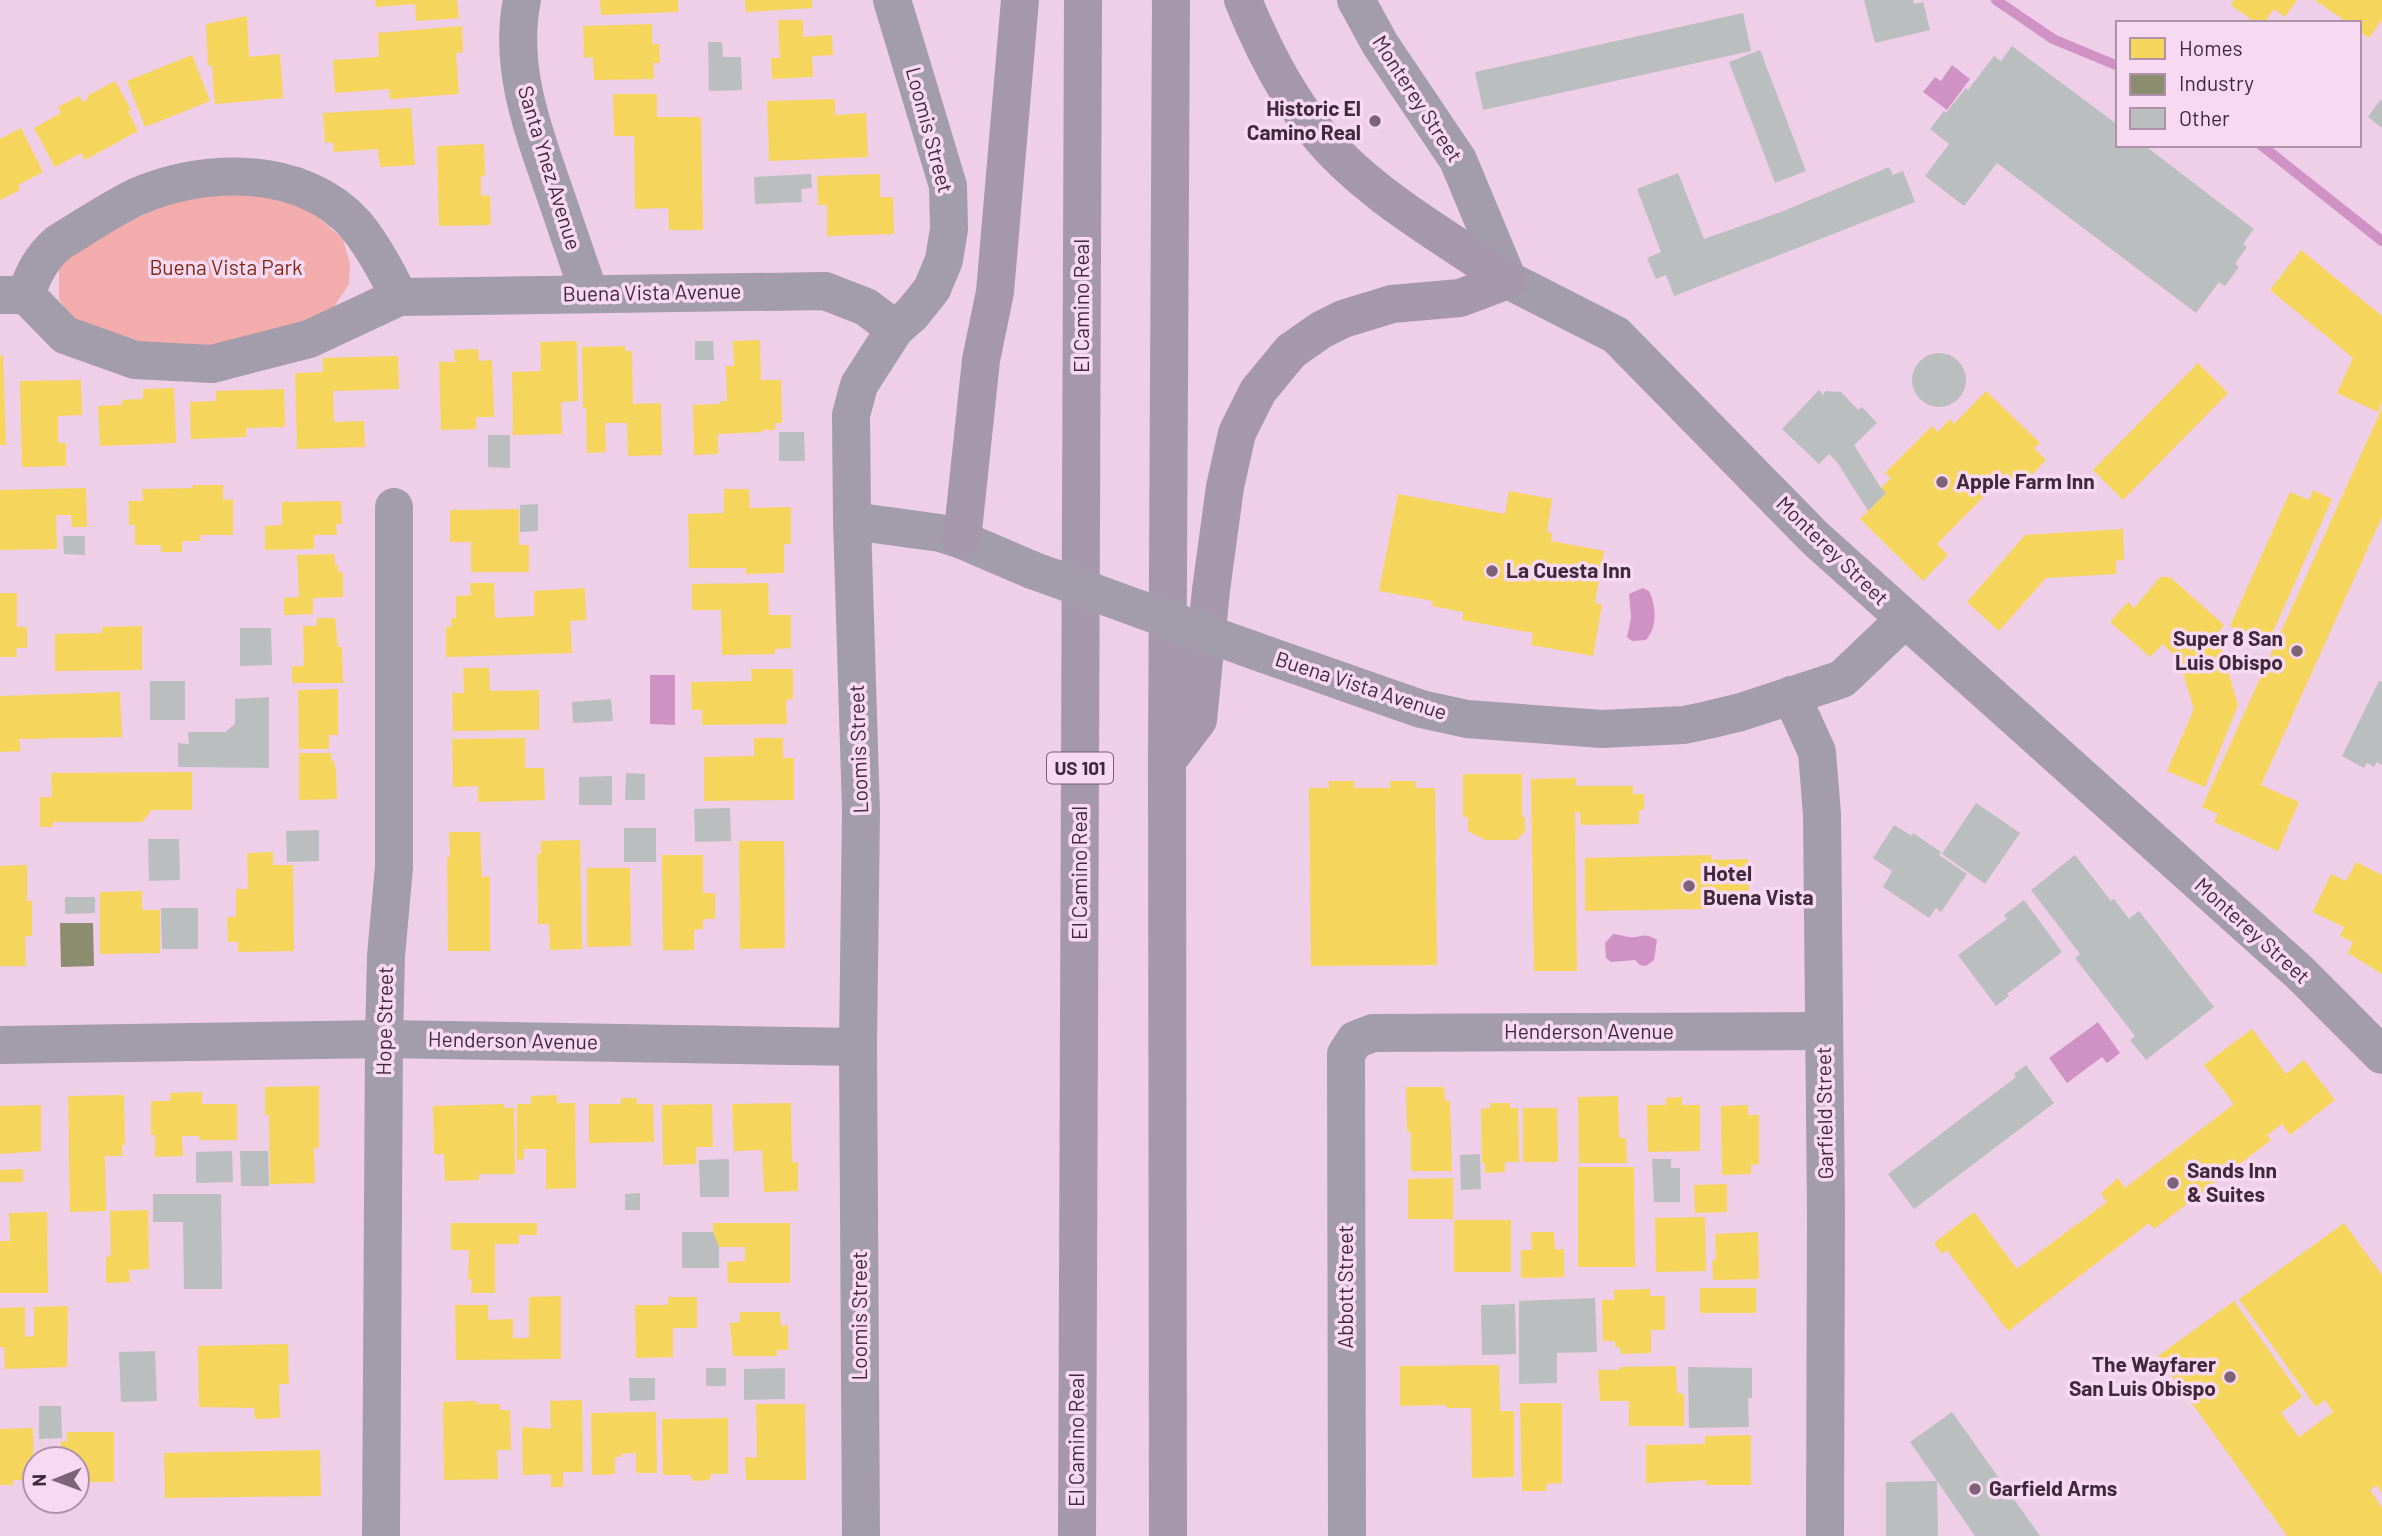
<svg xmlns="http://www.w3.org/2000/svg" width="2382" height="1536" font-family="Barlow,sans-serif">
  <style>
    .green { fill: #f1acab }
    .water { fill: #d091c5 }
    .homes { fill: #f6d55c }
    .industry { fill: #8c8c6e }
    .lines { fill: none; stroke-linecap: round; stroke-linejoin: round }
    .stream { stroke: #d091c5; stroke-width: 10 }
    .building { fill: #bbbebe }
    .minor { stroke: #a39cab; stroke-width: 38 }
    .tertiary { stroke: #a39cab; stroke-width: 38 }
    .motorway { stroke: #a698ab; stroke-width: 38 }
    .tertiary-bridge { stroke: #a39cab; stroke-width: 38 }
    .poi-dot { fill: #7e6278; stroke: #f7daf1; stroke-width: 2.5 }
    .labels { text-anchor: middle; stroke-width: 7; stroke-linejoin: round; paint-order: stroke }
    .shield { fill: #f7daf1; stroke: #785d73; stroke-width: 2 }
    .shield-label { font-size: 19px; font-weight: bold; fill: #42273d }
    .street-label { font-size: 21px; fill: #42273d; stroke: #f7daf1 }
    .poi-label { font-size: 21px; font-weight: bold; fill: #42273d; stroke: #f7daf1; text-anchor: start }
    .park-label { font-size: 21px; fill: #802815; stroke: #f7daf1 }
  </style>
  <rect width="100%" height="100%" fill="#eecfe7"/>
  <!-- green -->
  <path class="green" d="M275,194L319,218L343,239L350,264L349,284L330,313L235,347L166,350L70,318L59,299V267L76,245L165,197Z"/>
  <!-- water -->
  <g class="water">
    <path d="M1952,65L1970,79L1947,110L1923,92L1935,77L1941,81Z"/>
    <path d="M1643,588L1649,591C1656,605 1658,627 1646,640L1632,641L1627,637L1631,618L1629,594Z"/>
    <path d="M650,675H675V725L650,724Z"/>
    <path d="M1613,934C1619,934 1624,937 1630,937C1641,939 1642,931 1657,940L1654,960L1646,966L1640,965L1635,960L1611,962L1606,958L1605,943Z"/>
    <path d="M2098,1022L2120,1053L2107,1063L2102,1057L2067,1083L2049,1058Z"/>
  </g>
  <!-- homes -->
  <g class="homes">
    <path d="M375,0H457L459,18L416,21L415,4L376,7Z"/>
    <path d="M600,0H678V12L601,15Z"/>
    <path d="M745,0H812V8L746,12Z"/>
    <path d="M2234,0H2297L2285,17L2274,9L2264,23H2256L2231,5Z"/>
    <path d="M2315,0H2382V20L2369,38L2359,31V23H2348Z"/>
    <path d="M247,16L249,57L280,54L283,98L215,104L212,65L208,66L206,24Z"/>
    <path d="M778,20H803V37L832,35L833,55L812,56L813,77L772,79L771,58H780Z"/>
    <path d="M652,24V44H659L660,63H653L654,79L594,80L593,57L584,58L583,26Z"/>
    <path d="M462,26L463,52L456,53L459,94L390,99L389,89L335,93L333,60L379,57L378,33Z"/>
    <path d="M192,55L210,101L145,127L127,81Z"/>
    <path d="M115,81L131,110L128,111L138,131L85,160L81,153L55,167L34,128L61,113L58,107L79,96L83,102L88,99L87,96Z"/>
    <path d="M613,94H657V117H701L703,230H669L668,208L635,209L634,136H614Z"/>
    <path d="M835,99V115L866,113L868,157L769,161L767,101Z"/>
    <path d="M411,108L415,165L380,167L378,149L334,152L333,142L325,143L323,113Z"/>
    <path d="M21,128L43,172L18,185L20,190L0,200V139Z"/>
    <path d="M484,144L485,176H481V196L490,195L491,225L439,226L437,146Z"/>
    <path d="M880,174V197H893L894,234L827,236V205H818L817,176Z"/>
    <path d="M2301,250L2382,316V403L2378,412L2337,393L2353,358L2270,290Z"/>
    <path d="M760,340L761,380H781L782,423H775V430H762V432L718,434V454L694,455L693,405L720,404V401H727L726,366H734L733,341Z"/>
    <path d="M577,341L578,401L561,402L562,434L513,435L512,372L541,371L540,342Z"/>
    <path d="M625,346V351H632L633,404L661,403L662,455L628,456L627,423H605L606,452L587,453L586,408H583L582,347Z"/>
    <path d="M478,349L479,361L492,360L494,417H476V429L441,430L439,362H455L454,350Z"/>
    <path d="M3,355L6,445H0V356Z"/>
    <path d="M398,356L399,389L333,391L334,422L364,421L365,447L297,449L295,373L323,372V358Z"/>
    <path d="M2198,363L2228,393L2123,500L2093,470Z"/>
    <path d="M81,380L82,415L58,416V443H66V466L22,467L20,381Z"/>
    <path d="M174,388L176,443L100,446L98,406L122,405V400L143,399V389Z"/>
    <path d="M284,389L285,427L246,428V437L191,439L190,402L216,401V391Z"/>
    <path d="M1986,391L2040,443L2034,448L2046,460L2020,487L2007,473L1937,544L1948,555L1923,581L1860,519L1886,493L1881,488L1891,478L1885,473L1932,426L1938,432L1950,419L1954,424Z"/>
    <path d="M2382,408V517L2261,785L2299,802L2278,851L2214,822L2218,814L2202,807Z"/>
    <path d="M193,485H223V500L233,499V535H200V541H182V552H161V545H135V525H129V501H143L142,489L193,488Z"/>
    <path d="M86,488L87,527H72L71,515H56L57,549L0,550V490Z"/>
    <path d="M724,489H749L750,508L791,507V544H784V573L746,574V568H689L688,514L724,513Z"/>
    <path d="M2313,490L2332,499L2268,643L2230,626L2290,492L2309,500Z"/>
    <path d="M1509,491L1552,499L1547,532L1552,533L1551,541L1604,551L1595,603L1602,605L1593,656L1531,645L1533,633L1462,620L1463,612L1432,606L1433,601L1379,591L1398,494L1505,514Z"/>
    <path d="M341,501L342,524H336L337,535H314V549L265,550V526L282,525V502Z"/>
    <path d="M519,509V545H529V572H471V542H450V510Z"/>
    <path d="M2123,529L2124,560L2116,561V574L2046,578L1999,631L1967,602L2025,535Z"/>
    <path d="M334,554L335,565H338V572H343V597L313,598V614L284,615V598L299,597L297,555Z"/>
    <path d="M2160,577H2170L2224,625L2217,634L2238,705L2205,787L2167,771L2194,709L2179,660L2163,644L2150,657L2110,622L2128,602L2134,608Z"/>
    <path d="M470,583H494L495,618L534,616V591L585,588L586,620L570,621L572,653L446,657V627H451V618H456V596L471,595Z"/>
    <path d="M768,583L769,615H791V648L775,649V654L722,655L721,610H692V584Z"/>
    <path d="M0,593H17V627H27V648H16L17,657H0Z"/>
    <path d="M317,618H335L338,647H342L343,683H292V666H304L303,626H317Z"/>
    <path d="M142,626V670L55,671V634L102,633V627Z"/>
    <path d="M463,668H489L490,691L539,690V730L453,731L452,693H464Z"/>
    <path d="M751,669H793V699L786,700L787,724L702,725V710H692L691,682L752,681Z"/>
    <path d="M338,689V735H329V749H299L298,690Z"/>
    <path d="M120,692L122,737L19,739L21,751L0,752V696Z"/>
    <path d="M525,738V768H544L545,800L478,802V786L453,787L452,739Z"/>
    <path d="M754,738H783V758H794V800L704,801V757L754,756Z"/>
    <path d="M299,753H331V760L334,761L336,771L337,799L299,800Z"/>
    <path d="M192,772V810H152L142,822H53V827H40V797H52L51,773Z"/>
    <path d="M1463,774H1522V817H1525V831L1517,840H1485L1468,831V817H1463Z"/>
    <path d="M1576,778V786H1633V794H1644V810H1639V824L1581,825L1580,812H1575L1577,971H1534L1531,779Z"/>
    <path d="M1329,781H1354V788H1390V781H1415L1416,788H1435L1437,965L1311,966L1309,788H1329Z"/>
    <path d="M449,832H480L482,877H490V951H448L447,857H450Z"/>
    <path d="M580,840L582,949L550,950L549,924H538L537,854H541V841Z"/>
    <path d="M739,841H784L785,948L740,949Z"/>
    <path d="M273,852V865H293L294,951L238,952V942H228L227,917H236V889H248L247,853Z"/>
    <path d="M662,855H703V893H715V919H703V929L694,930V950H663Z"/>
    <path d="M1711,855L1712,860L1748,859L1749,897H1707V909L1585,911V858Z"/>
    <path d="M2356,862L2382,875V974L2348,953L2353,942L2340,936L2344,927L2313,912L2331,874L2346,881Z"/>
    <path d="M27,865V901H32V936H25L26,966H0V866Z"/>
    <path d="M587,868H630L631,946L587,947Z"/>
    <path d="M142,891V910H160V953L100,954V892Z"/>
    <path d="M2252,1029L2286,1074L2304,1060L2335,1100L2290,1135L2282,1124L2267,1135L2271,1140L2154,1229L2149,1223L2008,1331L1947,1250L1942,1254L1934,1243L1974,1212L2017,1269L2107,1202L2101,1193L2118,1178L2125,1188L2234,1104L2204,1065Z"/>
    <path d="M319,1086V1148H314L315,1183L270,1184L269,1115H265V1087Z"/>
    <path d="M1406,1087H1444L1445,1101H1450L1452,1171H1411V1132H1407Z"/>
    <path d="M202,1092V1104H237V1140H199V1136H182L183,1156L155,1157V1135H151V1101H170V1093Z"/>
    <path d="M124,1095L125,1145H122V1156H105L106,1211L70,1212L68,1096Z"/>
    <path d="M557,1095V1103H575L576,1188L546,1189V1149H524V1159L517,1160V1104H531V1096Z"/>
    <path d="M1618,1096L1619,1138H1626L1627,1163H1579L1578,1097Z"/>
    <path d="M1682,1097V1105H1700V1151L1648,1152L1647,1105H1666V1098Z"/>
    <path d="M621,1098H637V1104H653L654,1142L589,1143V1104H621Z"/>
    <path d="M791,1103L792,1162H798V1191L764,1192L762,1150L734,1151L732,1104Z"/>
    <path d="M1490,1103H1510V1108H1518L1519,1162H1505V1172L1485,1173V1163H1482L1481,1109L1490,1108Z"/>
    <path d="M504,1104V1108H514L515,1174H479V1180L445,1181L444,1154H434L433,1106Z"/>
    <path d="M712,1104L713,1147H696V1164L663,1165L662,1105Z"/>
    <path d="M41,1105V1151L0,1154V1106Z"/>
    <path d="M1748,1105V1115H1759V1164L1751,1165V1174L1722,1175L1721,1106Z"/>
    <path d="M1523,1108H1557L1558,1162H1523Z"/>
    <path d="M1578,1167H1634L1635,1267H1578Z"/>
    <path d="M23,1169V1182H0V1170Z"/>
    <path d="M1453,1178V1219H1408V1179Z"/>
    <path d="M1727,1184V1212L1695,1213L1694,1185Z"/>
    <path d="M148,1210L149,1269L129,1270L130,1282L106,1283V1257L111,1256L110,1211Z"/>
    <path d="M47,1212L48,1293H0V1241H10L9,1213Z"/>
    <path d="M1705,1217L1706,1271L1656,1272L1655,1218Z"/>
    <rect x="1454" y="1220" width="57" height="52"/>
    <path d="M451,1223H537V1235H518L519,1244H495V1293H471L472,1279H468L469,1250H451Z"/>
    <path d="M713,1223H790V1283H728L727,1262L745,1261V1247H719L713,1232Z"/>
    <path d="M2344,1223L2382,1275V1493L2377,1485L2370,1490L2382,1508V1536H2287L2158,1356L2234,1301L2302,1397L2281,1413L2299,1437L2333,1412L2325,1400L2316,1407L2239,1299Z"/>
    <path d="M1531,1232H1554L1555,1250L1564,1249V1277L1521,1278V1250H1532Z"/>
    <path d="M1758,1232L1759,1279L1713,1280L1712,1260H1716L1715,1234Z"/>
    <rect x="1700" y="1288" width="56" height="25"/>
    <path d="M1650,1289V1296H1665V1330H1651V1353L1621,1354L1620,1347H1615V1341H1603L1602,1300H1614V1290Z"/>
    <path d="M561,1296V1359L456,1360L455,1305H488V1320L513,1319V1338H529V1297Z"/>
    <path d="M668,1297H697V1328H673V1357L636,1358L635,1305H668Z"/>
    <path d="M68,1306L67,1367L5,1369L4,1347H0V1308L25,1307V1337L34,1336V1307Z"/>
    <path d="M740,1312H780L781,1326L788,1325V1350H777V1356H733L730,1323L740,1322Z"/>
    <path d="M288,1344L289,1384H279L280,1418L255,1419L254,1408L199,1407L198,1346Z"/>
    <path d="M1499,1365L1500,1411H1514V1477L1472,1478L1471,1408H1446V1405L1400,1406V1366Z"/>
    <path d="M1676,1366L1677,1393L1684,1394V1426H1629V1401H1600L1598,1370H1619V1367Z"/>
    <path d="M582,1400L583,1472H563V1487H551V1474L523,1475L522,1427L551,1429L550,1401Z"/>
    <path d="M477,1401V1404H500V1410H510L511,1450H497L498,1479L444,1480L443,1402Z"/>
    <path d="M1520,1403H1562V1483L1546,1484V1491H1522Z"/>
    <path d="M756,1404H805L806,1480H746L745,1457L757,1458Z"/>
    <path d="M656,1412L657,1473H636V1453L621,1454V1457H615V1474L592,1475L591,1413Z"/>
    <path d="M728,1418V1474H710V1480L692,1481L691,1475H663L662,1419Z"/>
    <path d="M33,1428L34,1480H13V1485H0V1429Z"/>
    <path d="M67,1432H114V1482H77V1459H61V1442L67,1441Z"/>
    <path d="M1751,1435V1485H1706V1480L1646,1483V1445L1705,1444V1436Z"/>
    <path d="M320,1450L321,1496L165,1498L164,1453Z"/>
  </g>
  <!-- industry -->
  <path class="industry" d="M60,923H93L94,966L61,967Z"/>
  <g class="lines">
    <!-- stream -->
    <g class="stream">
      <path d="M1996,0L2053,39L2118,66"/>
      <path d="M2261,145L2382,241"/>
    </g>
  </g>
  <!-- building -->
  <g class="building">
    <path d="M1864,0H1913L1914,4L1923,2L1930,30L1875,43Z"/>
    <path d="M1743,13L1751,51L1483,110L1475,72Z"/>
    <path d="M708,42H722L723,57H741L742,90L709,91Z"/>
    <path d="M2012,46L2118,125V145H2144L2254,229L2243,244L2247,247L2235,264L2239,267L2225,286L2219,282L2196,313L1997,163L1964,206L1925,176L1949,144L1930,129L1944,111L1946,113L1966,88L1968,90L1994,56L2001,61Z"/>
    <path d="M1760,50L1806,171L1775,183L1729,62Z"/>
    <path d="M2380,100L2382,101V128L2368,117Z"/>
    <path d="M1889,167L1893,175L1903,171L1915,202L1674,296L1666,275L1656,279L1647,258L1661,252L1637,189L1678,173L1704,239L1781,212Z"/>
    <path d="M811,174L812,188L801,189L802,202L755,204L754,177Z"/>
    <path d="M695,341H713L714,360H695Z"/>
    <circle cx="1939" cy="380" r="27"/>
    <path d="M1819,390L1823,395L1826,391L1841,392L1858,410L1862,407L1877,423L1854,445L1881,488L1886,493L1868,511L1837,462L1829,454L1819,464L1782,429Z"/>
    <path d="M779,432H804L805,461H779Z"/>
    <path d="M488,435H510V468L488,467Z"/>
    <path d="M538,504V531L520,532V505Z"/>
    <path d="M63,536H85V555L64,554Z"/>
    <path d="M240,628H271L272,665L240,666Z"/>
    <rect x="150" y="681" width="35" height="39"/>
    <path d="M2379,681L2382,682V765L2377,762L2374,767L2367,763L2364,768L2342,756Z"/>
    <path d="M269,697V768L178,767V743L189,744L188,732H225L235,724V699Z"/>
    <path d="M611,699L613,721L573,723L572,702Z"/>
    <path d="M626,773L645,774V800H625Z"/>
    <path d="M612,776V805H579V777Z"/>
    <path d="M1976,803L2020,833L1985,884L1942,854Z"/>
    <path d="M730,808L731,841L695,842L694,809Z"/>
    <path d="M1894,825L1912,836L1913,833L1941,852L1939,855L1967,874L1941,912L1936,908L1929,918L1883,887L1892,871L1873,858Z"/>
    <rect x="624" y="828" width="32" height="34"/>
    <path d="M319,830V861L287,862L286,831Z"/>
    <path d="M148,839H179L180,880L149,881Z"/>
    <path d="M2075,855L2111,901L2114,899L2129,919L2139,911L2214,1007L2146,1060L2130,1040L2135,1036L2075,958L2080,954L2031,890Z"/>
    <path d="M65,897H95V913L65,914Z"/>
    <path d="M2024,900L2062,952L2007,994L2009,996L1996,1006L1958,955L2007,919L2004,915Z"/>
    <path d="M161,908H198V949H162Z"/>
    <path d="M2026,1065L2054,1103L1914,1209L1888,1174L2016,1077L2014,1074Z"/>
    <path d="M232,1151L233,1182L196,1183V1152Z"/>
    <path d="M240,1151H268L269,1186H241Z"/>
    <path d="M1480,1154L1481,1189L1461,1190L1460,1155Z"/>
    <path d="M729,1159V1197H700L699,1160Z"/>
    <path d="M1652,1159H1671V1168H1680V1202H1654Z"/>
    <path d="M640,1193V1210H625V1194Z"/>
    <path d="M153,1194H221L222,1289H184L183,1222H153Z"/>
    <path d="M682,1232H713L719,1247V1268H682Z"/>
    <path d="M1595,1298L1597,1352L1557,1353V1383L1519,1384V1301Z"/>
    <path d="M1515,1304L1516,1354L1482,1355L1481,1305Z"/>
    <path d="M155,1351L157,1401L121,1402L119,1352Z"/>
    <path d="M1688,1367L1752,1368V1398H1748L1749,1427L1689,1428Z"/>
    <rect x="706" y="1368" width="20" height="18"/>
    <path d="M785,1368V1399L744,1400V1369Z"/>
    <path d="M629,1378H655V1400L630,1401Z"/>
    <path d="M39,1406H61L62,1438L39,1439Z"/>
    <path d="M1952,1412L2040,1536H1975L1910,1442Z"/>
    <path d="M1937,1481L1938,1536H1886V1482Z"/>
  </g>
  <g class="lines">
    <!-- minor -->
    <g class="minor">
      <path d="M522,0C509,64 531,125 552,185C564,221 577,257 589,293"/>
      <path d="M0,295H26L65,335L135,360L212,364L309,339L399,297L825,291L866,307L895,329"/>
      <path d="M26,295C33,274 41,258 58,243C83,228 109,210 136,197C204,167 301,165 355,224C372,244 388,274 399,297"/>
      <path d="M1791,695L1817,752L1822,814L1826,1212L1825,1536"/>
      <path d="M0,1045L384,1039L858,1047"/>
      <path d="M381,1536L384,1039L386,956L394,867V507"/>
      <path d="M1347,1536L1346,1054L1355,1040L1373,1033L1824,1031"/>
    </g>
    <!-- tertiary -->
    <g class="tertiary">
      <path d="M1356,0L1380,44L1458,160L1508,280L1616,335L1815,538L2298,971L2382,1055"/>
      <path d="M852,521L940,533L962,540L1032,570"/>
      <path d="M1247,648L1421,709L1467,719L1602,729L1684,725L1708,720L1741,712L1842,679L1904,620"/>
      <path d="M861,1536L858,1047L861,811L852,521L851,415L859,385L895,329L912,314L932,289L944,260L949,229L948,186L892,0"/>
    </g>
    <!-- motorway -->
    <g class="motorway">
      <path d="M1243,0C1262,47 1284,91 1315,130C1364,192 1444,236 1508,280"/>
      <path d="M962,540L981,360L995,292L1020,0"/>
      <path d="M1167,761L1198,720L1211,590L1225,487L1237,433L1258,391L1291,351L1321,330L1343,319L1392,304L1460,298L1508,280"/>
      <path d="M1077,1536L1083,0"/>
      <path d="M1168,1536L1167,761L1171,0"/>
    </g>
    <!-- tertiary-bridge -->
    <path class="tertiary-bridge" d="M1032,570L1247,648"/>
  </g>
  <!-- markers -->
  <g class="poi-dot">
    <circle cx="1375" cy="121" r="7"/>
    <circle cx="1942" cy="482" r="7"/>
    <circle cx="1492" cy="571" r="7"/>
    <circle cx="2297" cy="651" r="7"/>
    <circle cx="1689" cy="886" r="7"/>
    <circle cx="2173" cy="1183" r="7"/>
    <circle cx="2230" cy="1377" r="7"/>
    <circle cx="1975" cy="1489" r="7"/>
  </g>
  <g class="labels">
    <!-- shield labels -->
    <rect class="shield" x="1047" y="752.5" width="66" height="31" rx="5"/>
    <g class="shield-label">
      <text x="1080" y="775">US 101</text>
    </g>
    <!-- street labels -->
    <g class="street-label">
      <text transform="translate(1417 99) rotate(57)" y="7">Monterey Street</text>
      <text transform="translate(929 130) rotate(75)" y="7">Loomis Street</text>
      <text transform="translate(549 168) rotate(73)" y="7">Santa Ynez Avenue</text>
      <text transform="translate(652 293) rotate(-1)" y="7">Buena Vista Avenue</text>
      <text transform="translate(1082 306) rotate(-90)" y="7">El Camino Real</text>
      <text transform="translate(1832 551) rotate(44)" y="7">Monterey Street</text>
      <text transform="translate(1361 686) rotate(18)" y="7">Buena Vista Avenue</text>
      <text transform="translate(859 749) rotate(-92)" y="7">Loomis Street</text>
      <text transform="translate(1080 873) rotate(-90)" y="7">El Camino Real</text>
      <text transform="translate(2252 931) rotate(42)" y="7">Monterey Street</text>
      <text transform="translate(385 1021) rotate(-89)" y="7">Hope Street</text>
      <text x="1589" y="1039">Henderson Avenue</text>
      <text transform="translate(513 1041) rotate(1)" y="7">Henderson Avenue</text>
      <text transform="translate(1825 1113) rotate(-91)" y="7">Garfield Street</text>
      <text transform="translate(1346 1287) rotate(-90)" y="7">Abbott Street</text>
      <text transform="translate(860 1316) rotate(-90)" y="7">Loomis Street</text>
      <text transform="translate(1077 1440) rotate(-90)" y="7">El Camino Real</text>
    </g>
    <!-- poi labels -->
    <g class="poi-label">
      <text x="1361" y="116" text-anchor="end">Historic El<tspan x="1361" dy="24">Camino Real</tspan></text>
      <text x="1956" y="489">Apple Farm Inn</text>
      <text x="1506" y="578">La Cuesta Inn</text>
      <text x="2283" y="646" text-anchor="end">Super 8 San<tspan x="2283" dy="24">Luis Obispo</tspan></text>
      <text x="1703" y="881">Hotel<tspan x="1703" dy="24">Buena Vista</tspan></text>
      <text x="2187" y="1178">Sands Inn<tspan x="2187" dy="24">&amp; Suites</tspan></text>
      <text x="2216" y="1372" text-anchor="end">The Wayfarer<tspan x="2216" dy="24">San Luis Obispo</tspan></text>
      <text x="1989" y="1496">Garfield Arms</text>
    </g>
    <!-- park labels -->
    <g class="park-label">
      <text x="226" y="275">Buena Vista Park</text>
    </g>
  </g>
  <!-- legend -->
  <rect x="2116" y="21" width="245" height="126" fill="#f7daf1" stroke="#af92a9" stroke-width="2"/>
  <rect x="2130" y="38" width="35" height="21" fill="#f6d55c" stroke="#af92a9" stroke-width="2"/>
  <text x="2179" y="56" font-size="21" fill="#42273d">Homes</text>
  <rect x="2130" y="74" width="35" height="21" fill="#8c8c6e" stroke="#af92a9" stroke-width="2"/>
  <text x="2179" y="91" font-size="21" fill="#42273d">Industry</text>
  <rect x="2130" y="108" width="35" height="21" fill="#bbbebe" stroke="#af92a9" stroke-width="2"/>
  <text x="2179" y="126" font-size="21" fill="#42273d">Other</text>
  <!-- north arrow -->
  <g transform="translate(56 1480) rotate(269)"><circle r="33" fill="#f7daf1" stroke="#af92a9" stroke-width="2"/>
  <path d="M0-5L12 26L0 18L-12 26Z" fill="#7e6278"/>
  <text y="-10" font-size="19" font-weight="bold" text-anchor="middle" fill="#42273d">N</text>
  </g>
</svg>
